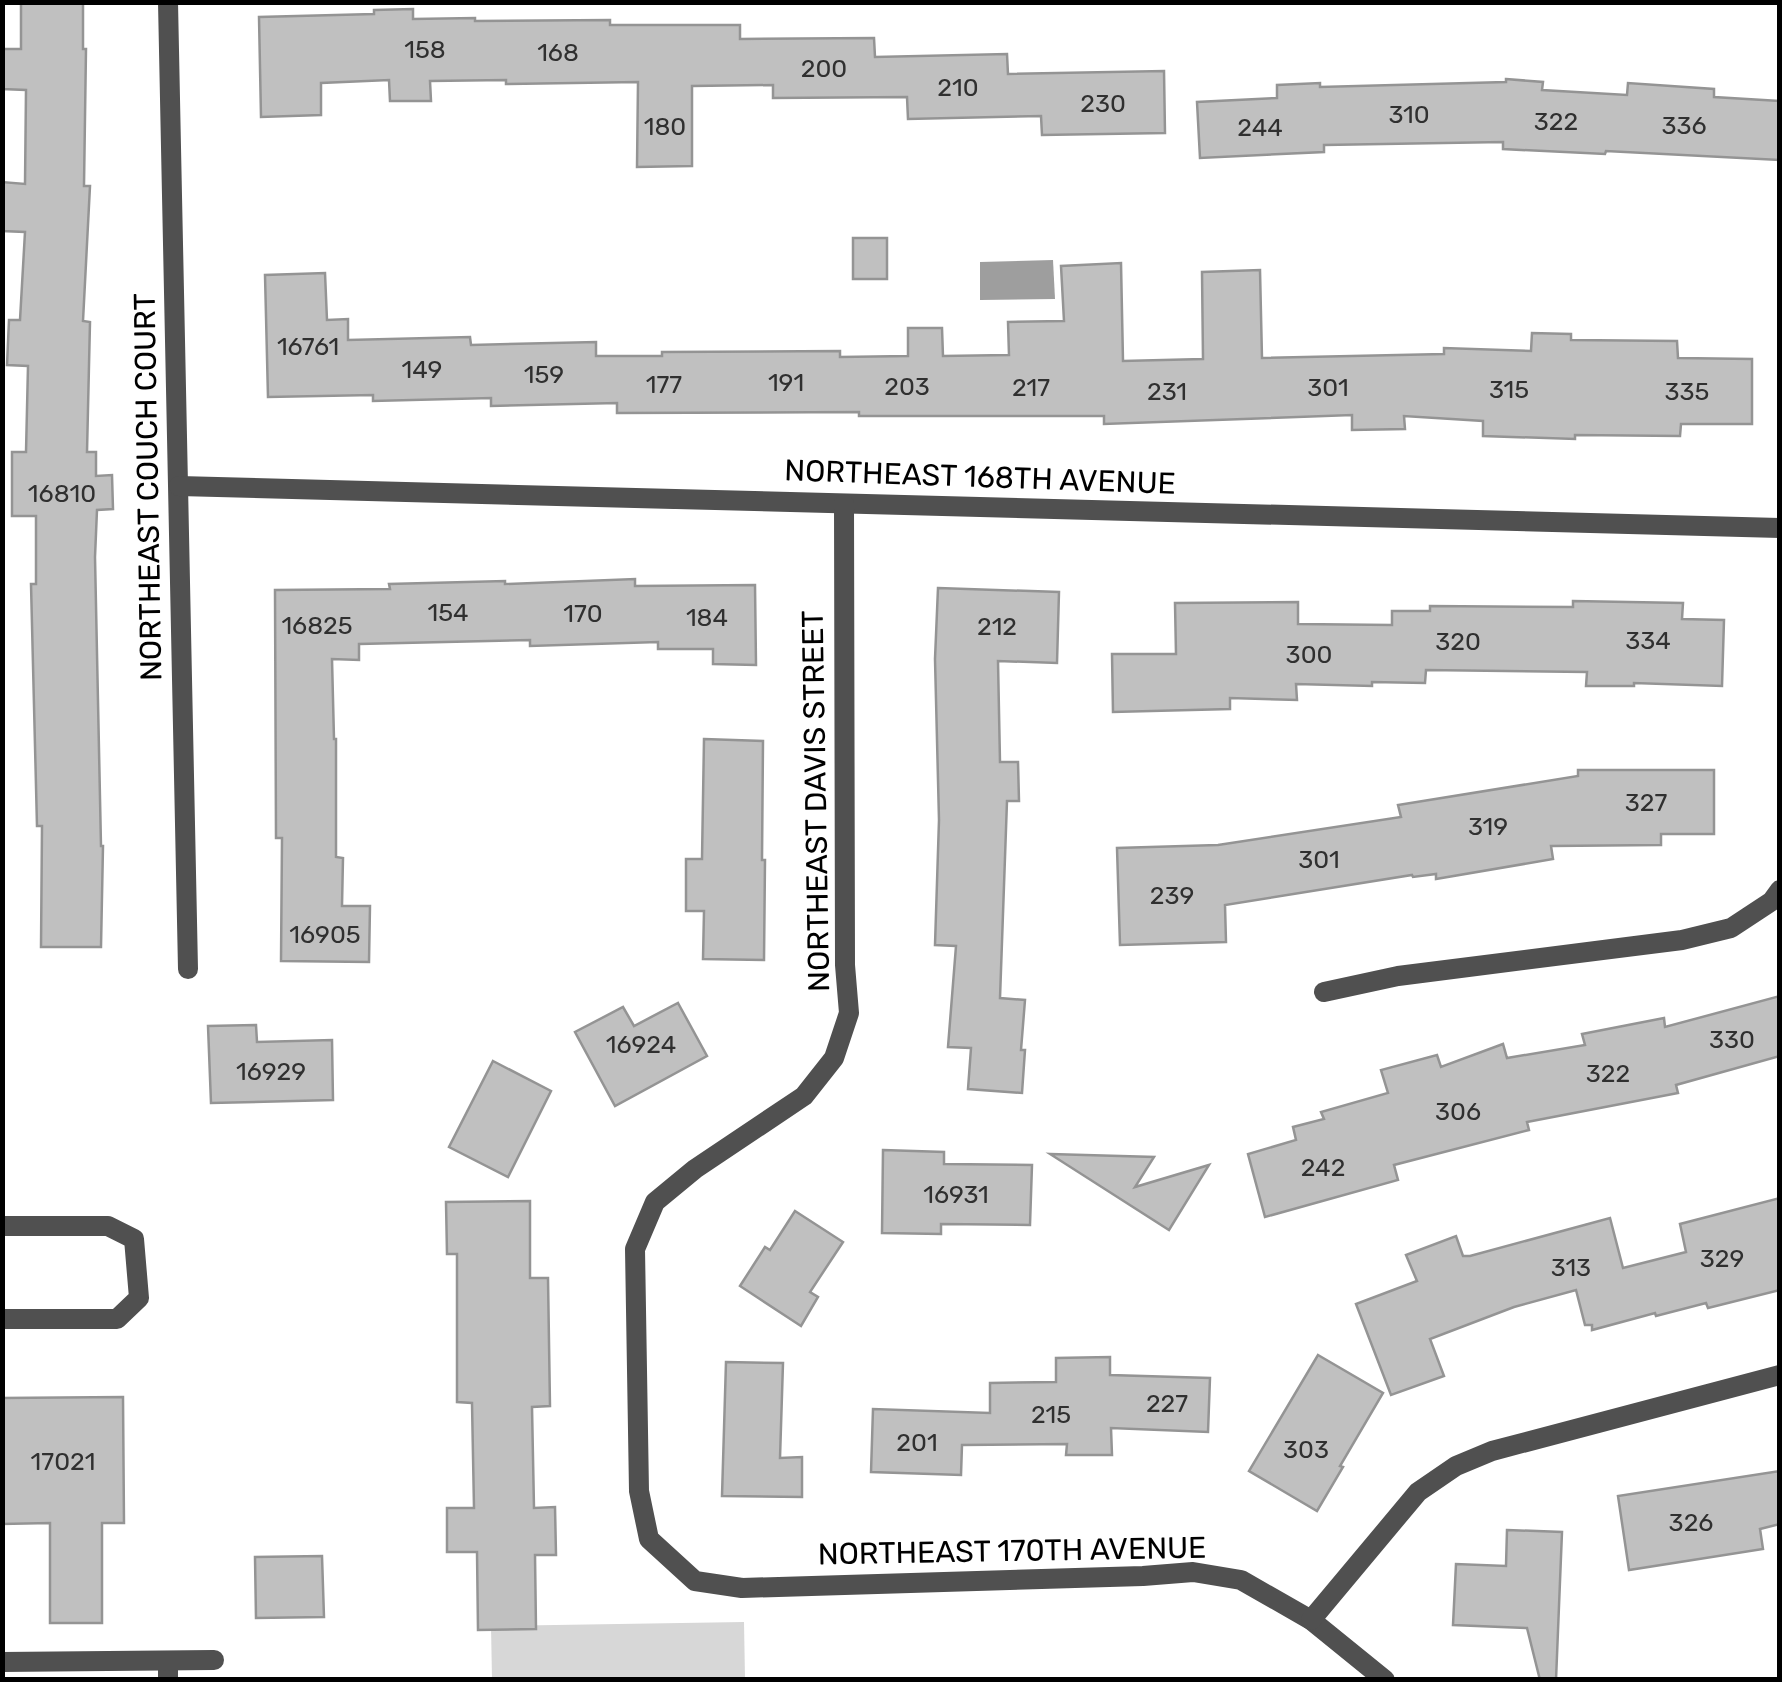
<svg xmlns="http://www.w3.org/2000/svg" width="1782" height="1682" font-family="Rubik,sans-serif">
  <style>
    .green { fill: #d7d7d7 }
    .water { fill: #9e9e9e }
    .building { fill: #c0c0c0; stroke: #949494; stroke-width: 2.5 }
    .lines { fill: none; stroke-linecap: round; stroke-linejoin: round }
    .service { stroke: #505050; stroke-width: 20 }
    .minor { stroke: #505050; stroke-width: 20 }
    .labels { text-anchor: middle; stroke-width: 8; stroke-linejoin: round; paint-order: stroke }
    .number-label { font-size: 25px; fill: #303030 }
    .street-label { font-size: 30px; fill: #000; stroke: #fff }
  </style>
  <rect width="100%" height="100%" fill="#fff"/>
  <!-- green -->
  <path class="green" d="M744,1622L745,1679H492L491,1626Z"/>
  <!-- water -->
  <path class="water" d="M1053,260L1055,299L980,300V262Z"/>
  <!-- building -->
  <g class="building">
    <path d="M21,2H83V49H86L84,186H90L83,321L90,322L87,452H96V476L112,475L113,509L97,510L95,557L101,846H103L101,947H41L42,826H37L31,584H36V516H12V452H26L28,366L7,365L9,320H20L25,232L2,231V182L25,184L26,90L2,89V49H21Z"/>
    <path d="M413,9V19L475,18V21L610,20V25H740V39L874,38L875,57L1007,54L1008,74L1164,71L1165,133L1042,135L1041,116L908,119L907,97L773,98V85L692,86V166L637,167L638,82L506,84V80L430,81L431,101H390L389,80L321,83V115L261,117L259,17L374,14V10Z"/>
    <path d="M1506,79L1543,82L1542,90L1627,95L1628,83L1714,89V97L1780,101V160L1606,151L1605,154L1503,149V142L1324,145V152L1200,158L1197,102L1277,98V85L1320,83V87L1506,82Z"/>
    <rect x="853" y="238" width="34" height="41"/>
    <path d="M1121,263L1123,361L1203,359L1202,272L1260,270L1262,358L1444,354V348L1531,351L1532,333L1571,334V340L1677,341L1678,358L1752,359V424H1681L1680,436L1575,435V439L1483,436V421L1404,416L1405,429L1352,430V415L1104,424V416H859V412L617,413V403L491,406V398L373,401V395L268,397L265,275L325,273L327,320L348,319V340L470,337L471,345L596,342V356H662V352L840,351V357L908,356V328H942L943,356L1009,355L1008,322L1064,321L1061,266Z"/>
    <path d="M635,579V586L755,585L756,665L713,664V649H658V642L530,646V640L359,644V660L332,659L334,739H336V857L343,858L342,906H370L369,962L281,961L282,838H276L275,590L390,589L389,584L505,581V584Z"/>
    <path d="M938,588L1059,592L1057,663L998,661L1000,762H1018L1019,801H1007L1000,998L1025,1000L1021,1050H1025L1022,1093L968,1089L971,1048L948,1047L956,946L935,945L939,820L935,659Z"/>
    <path d="M1573,601L1683,603L1682,619L1724,620L1722,686L1634,683V686H1586L1587,672L1426,670L1425,683L1372,682V686L1296,684L1297,700L1230,698V709L1113,712L1112,654H1176L1175,603L1298,602V624L1392,625V611H1430V606L1573,607Z"/>
    <path d="M704,739L763,741L762,860H765L764,960L703,959L704,911H686V859H702Z"/>
    <path d="M1578,770H1714V834H1661V845L1551,846L1553,859L1436,879V874L1413,877L1412,875L1225,905L1226,942L1120,945L1117,848L1218,845L1401,817L1398,805L1578,776Z"/>
    <path d="M1780,996V1056L1676,1085L1678,1093L1527,1122L1529,1130L1394,1165L1398,1180L1265,1217L1248,1154L1296,1140L1293,1127L1324,1119L1321,1112L1388,1093L1381,1070L1437,1055L1441,1067L1503,1044L1507,1058L1585,1045L1582,1034L1664,1018L1665,1027Z"/>
    <path d="M678,1003L707,1056L615,1106L575,1032L623,1007L634,1026Z"/>
    <path d="M256,1025L257,1042L332,1040L333,1100L211,1103L208,1026Z"/>
    <path d="M493,1061L551,1091L508,1177L449,1147Z"/>
    <path d="M883,1150L944,1152V1164L1032,1165L1030,1225L941,1224V1234L882,1233Z"/>
    <path d="M1050,1154L1154,1157L1135,1187L1209,1165L1169,1230Z"/>
    <path d="M1780,1198V1290L1708,1308L1706,1303L1656,1316L1655,1313L1592,1330V1325H1585L1576,1290L1514,1307L1430,1339L1444,1376L1391,1395L1356,1304L1417,1281L1406,1255L1456,1236L1463,1256H1470L1610,1218L1623,1268L1686,1252L1680,1224Z"/>
    <path d="M530,1201V1278H548L550,1406L532,1407L534,1508L555,1507L556,1555H535L536,1629L478,1630L477,1552H447V1508H474L472,1403L457,1402V1254H447L446,1202Z"/>
    <path d="M795,1211L843,1242L810,1292L818,1297L801,1326L740,1286L765,1247L770,1250Z"/>
    <path d="M1318,1355L1383,1393L1340,1466L1343,1467L1317,1511L1249,1471Z"/>
    <path d="M1110,1357V1375L1210,1378L1208,1432L1111,1428L1112,1455H1066L1067,1444L962,1445L961,1475L871,1472L873,1409L990,1413V1383L1056,1382V1358Z"/>
    <path d="M726,1362L783,1363L780,1458L802,1457V1497L722,1496Z"/>
    <path d="M123,1397L124,1523H102V1623H50V1523L2,1524V1398Z"/>
    <path d="M1780,1471V1524L1760,1529L1763,1549L1629,1570L1618,1496Z"/>
    <path d="M1507,1530L1562,1532L1556,1680H1540L1527,1628L1453,1625L1456,1564L1506,1566Z"/>
    <path d="M322,1556L324,1617L256,1618L255,1557Z"/>
  </g>
  <g class="lines">
    <!-- service -->
    <g class="service">
      <path d="M2,1226H108L134,1239L139,1298L117,1319H2"/>
      <path d="M168,1661V1680"/>
    </g>
    <!-- minor -->
    <g class="minor">
      <path d="M168,2L188,969"/>
      <path d="M179,486L1780,528"/>
      <path d="M844,504L845,965L849,1013L834,1058L804,1096L695,1169L655,1202L635,1249L639,1491L649,1539L695,1581L742,1588L1143,1576L1193,1572L1241,1580L1311,1620L1385,1680"/>
      <path d="M1324,992L1398,976L1682,940L1731,928L1772,901L1780,890"/>
      <path d="M1311,1620L1418,1492L1456,1466L1492,1451L1780,1375"/>
      <path d="M2,1662L214,1660"/>
    </g>
  </g>
  <g class="labels">
    <!-- number labels -->
    <g class="number-label">
      <text x="425" y="58">158</text>
      <text x="558" y="61">168</text>
      <text x="824" y="77">200</text>
      <text x="958" y="96">210</text>
      <text x="1103" y="112">230</text>
      <text x="1409" y="123">310</text>
      <text x="1556" y="130">322</text>
      <text x="1684" y="134">336</text>
      <text x="665" y="135">180</text>
      <text x="1260" y="136">244</text>
      <text x="308" y="355">16761</text>
      <text x="422" y="378">149</text>
      <text x="544" y="383">159</text>
      <text x="786" y="391">191</text>
      <text x="664" y="393">177</text>
      <text x="907" y="395">203</text>
      <text x="1031" y="396">217</text>
      <text x="1328" y="396">301</text>
      <text x="1509" y="398">315</text>
      <text x="1167" y="400">231</text>
      <text x="1687" y="400">335</text>
      <text x="62" y="502">16810</text>
      <text x="448" y="621">154</text>
      <text x="583" y="622">170</text>
      <text x="707" y="626">184</text>
      <text x="317" y="634">16825</text>
      <text x="997" y="635">212</text>
      <text x="1648" y="649">334</text>
      <text x="1458" y="650">320</text>
      <text x="1309" y="663">300</text>
      <text x="1646" y="811">327</text>
      <text x="1488" y="835">319</text>
      <text x="1319" y="868">301</text>
      <text x="1172" y="904">239</text>
      <text x="325" y="943">16905</text>
      <text x="1732" y="1048">330</text>
      <text x="641" y="1053">16924</text>
      <text x="271" y="1080">16929</text>
      <text x="1608" y="1082">322</text>
      <text x="1458" y="1120">306</text>
      <text x="1323" y="1176">242</text>
      <text x="956" y="1203">16931</text>
      <text x="1722" y="1267">329</text>
      <text x="1571" y="1276">313</text>
      <text x="1167" y="1412">227</text>
      <text x="1051" y="1423">215</text>
      <text x="917" y="1451">201</text>
      <text x="1306" y="1458">303</text>
      <text x="63" y="1470">17021</text>
      <text x="1691" y="1531">326</text>
    </g>
    <!-- street labels -->
    <g class="street-label">
      <text transform="translate(980 477) rotate(2)" y="10">NORTHEAST 168TH AVENUE</text>
      <text transform="translate(148 487) rotate(-91)" y="10">NORTHEAST COUCH COURT</text>
      <text transform="translate(816 801) rotate(-91)" y="10">NORTHEAST DAVIS STREET</text>
      <text transform="translate(1012 1551) rotate(-1)" y="10">NORTHEAST 170TH AVENUE</text>
    </g>
  </g>
  <!-- border -->
  <rect width="1782" height="1682" fill="none" stroke="#000000" stroke-width="10"/>
</svg>
